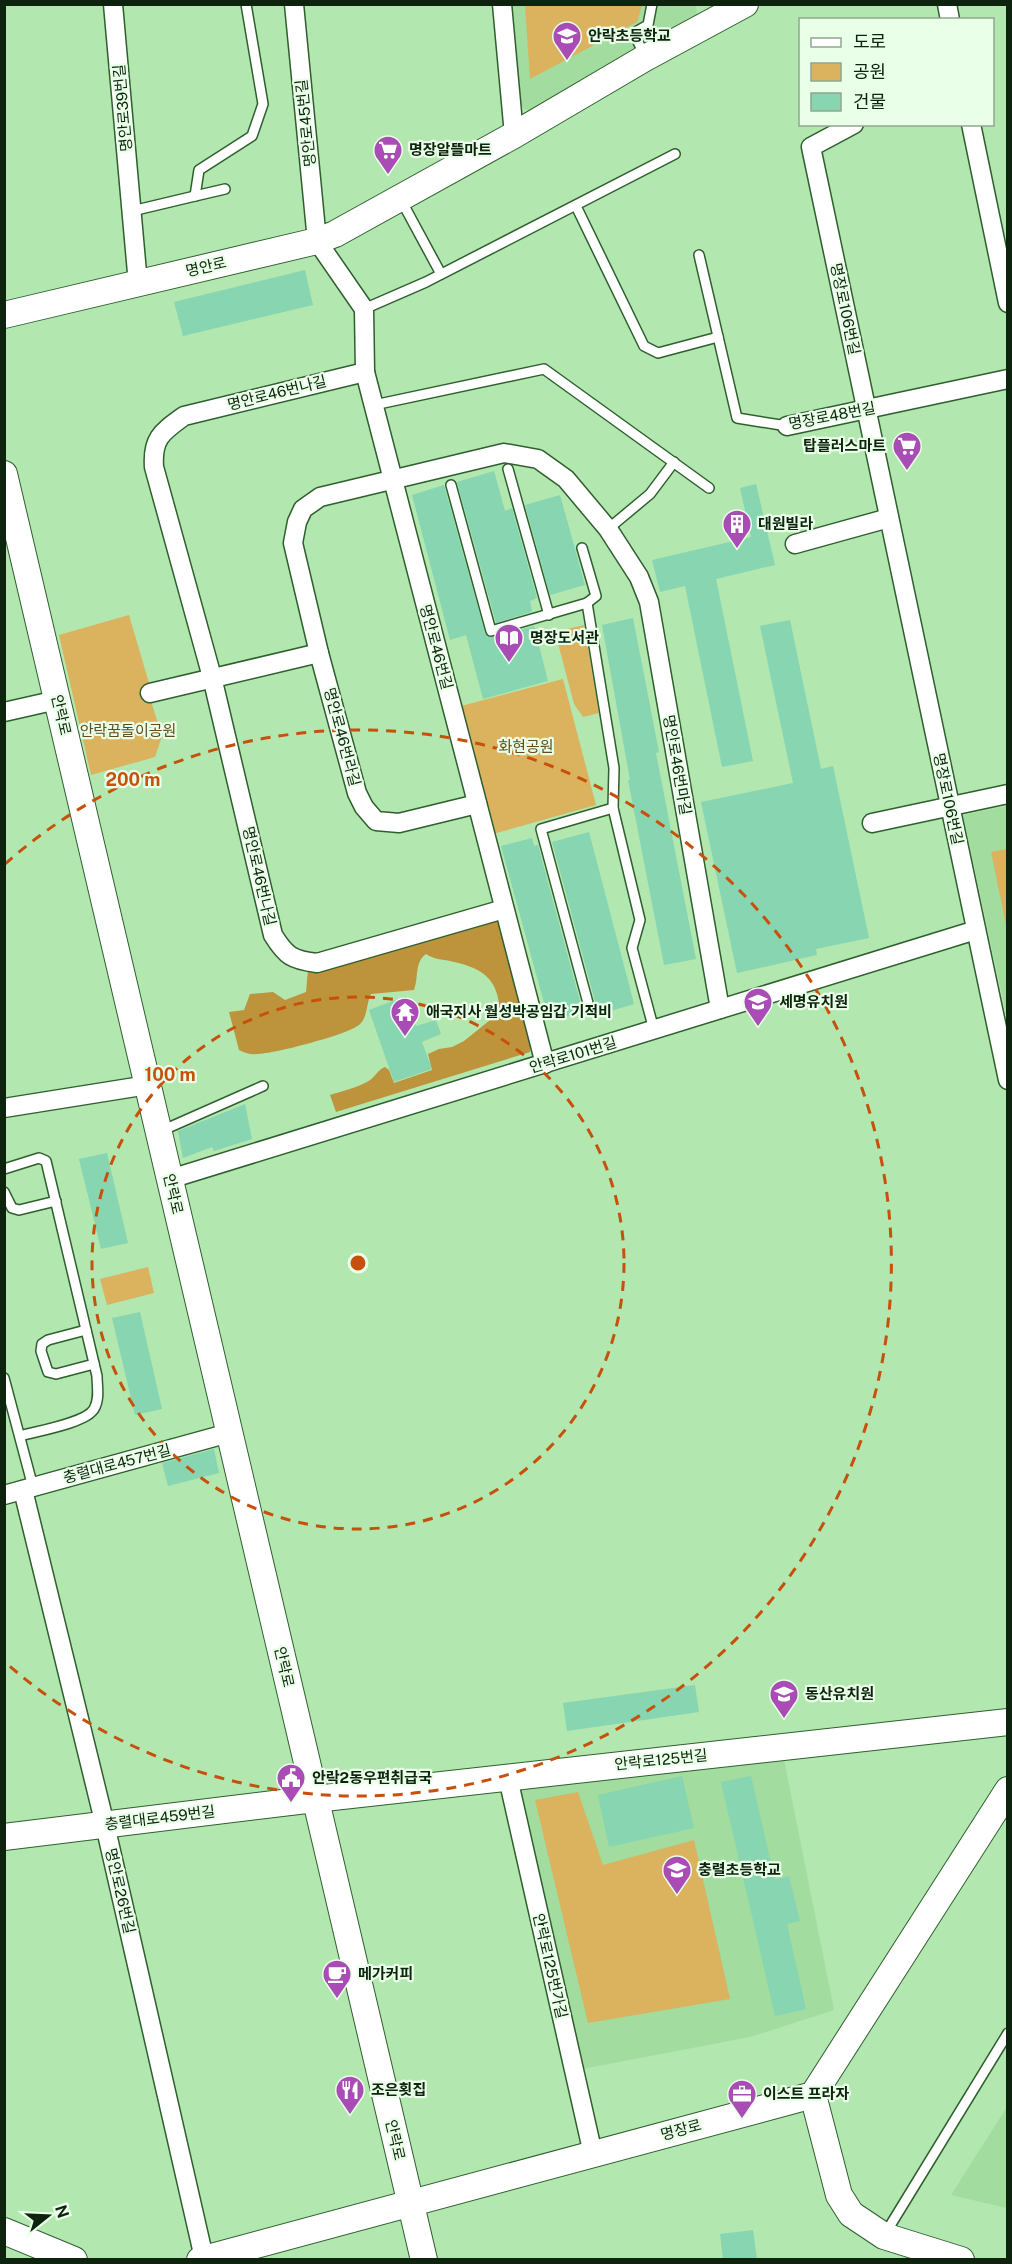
<svg xmlns="http://www.w3.org/2000/svg" width="1012" height="2264" font-family="'Public Sans','Noto Sans KR',sans-serif">
  <style>
    .built { fill: #a2dc9f }
    .green { fill: #dbb25e }
    .forest { fill: #bd943b }
    .building { fill: #87d5b1 }
    .lines { fill: none; stroke-linecap: round; stroke-linejoin: round }
    .lane-casing { stroke: #2f5f2f; stroke-width: 12 }
    .street-casing { stroke: #2f5f2f; stroke-width: 21 }
    .secondary-casing { stroke: #2f5f2f; stroke-width: 28 }
    .lane { stroke: #fff; stroke-width: 9 }
    .street { stroke: #fff; stroke-width: 18 }
    .secondary { stroke: #fff; stroke-width: 26 }
    .ring { fill: none; stroke: #c7510c; stroke-width: 3; stroke-dasharray: 10 8 }
    .labels { text-anchor: middle; stroke-width: 4.5; stroke-linejoin: round; paint-order: stroke }
    .poi-label { font-size: 15px; font-weight: bold; fill: #0e230e; stroke: #e9ffe8; text-anchor: start }
    .street-label { font-size: 15px; fill: #0e230e; stroke: #e9ffe8 }
    .park-label { font-size: 15px; fill: #624c1d; stroke: #e9ffe8 }
    .centre { fill: #c7510c; stroke: #e9ffe8; stroke-width: 3 }
    .ring-label { font-size: 18px; text-anchor: middle; font-weight: bold; fill: #c7510c; stroke: #e9ffe8; stroke-width: 4.5; stroke-linejoin: round; paint-order: stroke }
  </style>
  <rect width="100%" height="100%" fill="#b2e7af"/>
  <!-- built -->
  <g class="built">
    <path d="M511,5H696L697,16L529,111L518,105Z"/>
    <path d="M1007,806V1018L963,815Z"/>
    <path d="M783,1755L834,2010L750,2037L582,2069L518,1783Z"/>
    <path d="M1007,2107V2208L951,2195Z"/>
  </g>
  <!-- green -->
  <g class="green">
    <path d="M525,5L642,4V5L637,22L530,79Z"/>
    <path d="M129,615L151,690L150,698L162,736L155,757L91,775L59,635Z"/>
    <path d="M584,625L599,713L583,717L574,704L555,632Z"/>
    <path d="M563,679L596,805L493,834L461,706Z"/>
    <path d="M1007,849H1008L1007,930L991,852Z"/>
    <path d="M148,1267L154,1293L107,1305L100,1279Z"/>
    <path d="M578,1792L603,1865L694,1840L730,1999L588,2023L535,1800Z"/>
  </g>
  <!-- forest -->
  <path class="forest" d="M502,912L530,1031V1052L336,1112L330,1095C342,1091 356,1088 367,1082C375,1078 377,1070 385,1067L389,1070L394,1083L432,1070L428,1054L439,1049L452,1047L464,1041L500,1012C498,980 485,969 454,962C443,959 435,960 426,954C414,963 419,977 414,990L371,994C366,1004 368,1016 360,1024C351,1034 273,1054 257,1054C251,1055 245,1053 239,1050L229,1012L244,1010L250,994L273,992L285,1000L306,992L308,970Z"/>
  <!-- building -->
  <g class="building">
    <path d="M305,270L313,305L183,336L174,302Z"/>
    <path d="M494,471L505,511L512,508L537,598L530,601L532,611L531,612L496,623L457,482Z"/>
    <path d="M756,484L775,565L716,579L753,761L722,767L685,586L660,592L652,560L751,537L740,488Z"/>
    <path d="M444,485L485,633L489,637H493L534,626L548,681L483,699L466,635L450,640L412,495Z"/>
    <path d="M560,495L585,585L550,595L525,505Z"/>
    <path d="M633,618L659,752L656,753L696,959L664,965L628,780H630L602,625Z"/>
    <path d="M790,620L821,769L833,766L869,938L816,949L817,955L737,973L701,802L793,783L760,626Z"/>
    <path d="M589,832L634,1004L604,1013L602,1007L549,1021L501,846L532,838L534,846L538,845L581,1005L584,1008L589,1010L593,1007L595,1001L552,842Z"/>
    <path d="M406,996L416,1026L436,1020L441,1034L422,1042L432,1069L394,1082L369,1010Z"/>
    <path d="M245,1104L252,1139L214,1151L212,1147L183,1158L178,1131Z"/>
    <path d="M107,1153L128,1243L101,1249L79,1159Z"/>
    <path d="M140,1312L162,1409L135,1415L112,1318Z"/>
    <path d="M214,1449L219,1473L168,1486L162,1463Z"/>
    <path d="M695,1685L699,1712L567,1731L563,1703Z"/>
    <path d="M682,1776L694,1828L609,1847L598,1795Z"/>
    <path d="M751,1776L775,1880L789,1876L800,1921L787,1924L806,2009L775,2016L721,1782Z"/>
    <path d="M753,2230L757,2259H723L720,2234Z"/>
  </g>
  <g class="lines">
    <!-- lane casing -->
    <g class="lane-casing">
      <g id="lane">
        <path d="M645,57L634,33L648,25L652,4"/>
        <path d="M195,196L225,189"/>
        <path d="M401,200L441,274"/>
        <path d="M576,206L644,346L658,353L718,337"/>
        <path d="M132,211L195,196L199,170L252,136L263,104L246,4"/>
        <path d="M699,255L737,418L787,426"/>
        <path d="M364,309L426,282L675,154"/>
        <path d="M374,405L544,369L709,488"/>
        <path d="M508,469L549,615"/>
        <path d="M451,485L491,631L587,603L596,596L582,548"/>
        <path d="M608,529L650,494L674,462"/>
        <path d="M587,603L614,768L613,808L640,920L632,948L654,1030"/>
        <path d="M588,1003L541,829L613,808"/>
        <path d="M161,1131L263,1086"/>
        <path d="M4,1169L39,1158L46,1161L97,1376C97,1386 100,1399 94,1409C86,1423 37,1431 20,1436"/>
        <path d="M4,1192L12,1208L19,1210L56,1201"/>
        <path d="M86,1330L48,1340L42,1344L41,1351L48,1372L56,1374L94,1364"/>
        <path d="M4,1378L33,1487"/>
        <path d="M885,2234L1008,2033"/>
      </g>
    </g>
    <!-- street casing -->
    <g class="street-casing">
      <g id="street">
        <path d="M113,4L138,284"/>
        <path d="M294,4L317,241L364,309L365,372L545,1064"/>
        <path d="M502,4L514,135"/>
        <path d="M947,4L950,20"/>
        <path d="M854,124L811,147L1008,1080"/>
        <path d="M971,124L1008,303"/>
        <path d="M365,372L184,416C162,432 152,438 154,467L212,677L273,935C286,956 292,960 317,963L504,909"/>
        <path d="M787,426L1008,379"/>
        <path d="M795,544L889,518"/>
        <path d="M150,693L319,653"/>
        <path d="M4,712L57,700"/>
        <path d="M477,804L399,823L376,821L364,807L357,793L319,653L293,543L297,522L303,509L320,497L504,453L538,459L566,479L608,529L639,577L649,602L720,1009"/>
        <path d="M872,823L1008,794"/>
        <path d="M4,1108L148,1085"/>
        <path d="M170,1179L976,930"/>
        <path d="M23,1490L105,1825L204,2258"/>
        <path d="M4,1495L229,1433"/>
        <path d="M508,1778L593,2154"/>
      </g>
    </g>
    <!-- secondary casing -->
    <g class="secondary-casing">
      <g id="secondary">
        <path d="M4,315L317,241L335,234L514,135L645,58L745,4"/>
        <path d="M4,474L424,2260"/>
        <path d="M4,1837L315,1799L1008,1722"/>
        <path d="M813,2095L839,2195L851,2214L884,2236L961,2260"/>
        <path d="M4,2231L74,2260"/>
        <path d="M200,2260L813,2095L1008,1790"/>
      </g>
    </g>
    <!-- lane -->
    <use href="#lane" class="lane"/>
    <!-- street -->
    <use href="#street" class="street"/>
    <!-- secondary -->
    <use href="#secondary" class="secondary"/>
  </g>
  <!-- distance rings -->
  <g class="ring">
    <circle cx="358" cy="1263" r="266"/>
    <path d="M5 864A533 533 0 1 1 5 1662"/>
  </g>
  <!-- icons -->
  <defs>
    <g id="school-pin" transform="scale(1.5)"><path d="M0 17L-7.5 6A9.5 9.5 0 1 1 7.5 6Z" fill="#aa4cb5" stroke="#e9ffe8"/><path d="M0-5L7-2L0 1L-7-2ZM-4 1L0 2.5L4 1V4Q0 6-4 4Z" fill="#fff"/></g>
    <g id="supermarket-pin" transform="scale(1.5)"><path d="M0 17L-7.5 6A9.5 9.5 0 1 1 7.5 6Z" fill="#aa4cb5" stroke="#e9ffe8"/><path d="M-6-5.5h2.5l.6 2H6L4.5 2H-2.5L-4.4-4H-6ZM-1.5 3.2a1.3 1.3 0 1 0 .1 0ZM3 3.2a1.3 1.3 0 1 0 .1 0Z" fill="#fff"/></g>
    <g id="building-pin" transform="scale(1.5)"><path d="M0 17L-7.5 6A9.5 9.5 0 1 1 7.5 6Z" fill="#aa4cb5" stroke="#e9ffe8"/><path d="M-4-6H4V6H1V3H-1V6H-4ZM-2.5-4.3h1.7v1.8h-1.7ZM.8-4.3h1.7v1.8H.8ZM-2.5-1h1.7V.8h-1.7ZM.8-1h1.7V.8H.8Z" fill="#fff"/></g>
    <g id="library-pin" transform="scale(1.5)"><path d="M0 17L-7.5 6A9.5 9.5 0 1 1 7.5 6Z" fill="#aa4cb5" stroke="#e9ffe8"/><path d="M-6-4Q-3-5.5-.7-3.5V5Q-3 3-6 4ZM6-4Q3-5.5 .7-3.5V5Q3 3 6 4Z" fill="#fff"/></g>
    <g id="temple-pin" transform="scale(1.5)"><path d="M0 17L-7.5 6A9.5 9.5 0 1 1 7.5 6Z" fill="#aa4cb5" stroke="#e9ffe8"/><path d="M0-6L5-2H3V0L6.5 2.5H4V6H1.5V3h-3V6H-4V2.5H-6.5L-3 0V-2H-5Z" fill="#fff"/></g>
    <g id="civic-pin" transform="scale(1.5)"><path d="M0 17L-7.5 6A9.5 9.5 0 1 1 7.5 6Z" fill="#aa4cb5" stroke="#e9ffe8"/><path d="M-.6-6.5H3V-4.5H.6V-3L4-1V1h2V6H-6V1h2V-1L-.6-3ZM-1.2 2.5V6h2.4V2.5Z" fill="#fff"/></g>
    <g id="cafe-pin" transform="scale(1.5)"><path d="M0 17L-7.5 6A9.5 9.5 0 1 1 7.5 6Z" fill="#aa4cb5" stroke="#e9ffe8"/><path d="M-5.5-4.5H6V0H3Q3 3.5 0 3.5H-2.5Q-5.5 3.5-5.5 0ZM3-3.2v2h1.7v-2ZM-6 4.5H4V6H-6Z" fill="#fff"/></g>
    <g id="restaurant-pin" transform="scale(1.5)"><path d="M0 17L-7.5 6A9.5 9.5 0 1 1 7.5 6Z" fill="#aa4cb5" stroke="#e9ffe8"/><path d="M-5-6h1v4h1v-4h1v4h1v-4h1v5L-1.5 .5V6h-2V.5L-5-1ZM5-6V6H3V1.5H1.5Q1.5-4 5-6Z" fill="#fff"/></g>
    <g id="office-pin" transform="scale(1.5)"><path d="M0 17L-7.5 6A9.5 9.5 0 1 1 7.5 6Z" fill="#aa4cb5" stroke="#e9ffe8"/><path d="M-6-3h4V-5.5h4V-3h4V5H-6ZM-1-4.5V-3h2v-1.5ZM-6 0V1H6V0Z" fill="#fff"/></g>
  </defs>
  <g fill-rule="evenodd">
    <use href="#school-pin" x="567" y="36"/>
    <use href="#supermarket-pin" x="388" y="150"/>
    <use href="#supermarket-pin" x="907" y="446"/>
    <use href="#building-pin" x="737" y="524"/>
    <use href="#library-pin" x="509" y="638"/>
    <use href="#school-pin" x="758" y="1002"/>
    <use href="#temple-pin" x="405" y="1012"/>
    <use href="#school-pin" x="784" y="1694"/>
    <use href="#civic-pin" x="291" y="1778"/>
    <use href="#school-pin" x="677" y="1870"/>
    <use href="#cafe-pin" x="337" y="1974"/>
    <use href="#restaurant-pin" x="350" y="2090"/>
    <use href="#office-pin" x="742" y="2094"/>
  </g>
  <g class="labels">
    <!-- poi labels -->
    <g class="poi-label">
      <text x="588" y="41">안락초등학교</text>
      <text x="409" y="155">명장알뜰마트</text>
      <text x="886" y="451" text-anchor="end">탑플러스마트</text>
      <text x="758" y="529">대원빌라</text>
      <text x="530" y="643">명장도서관</text>
      <text x="779" y="1007">세명유치원</text>
      <text x="426" y="1017">애국지사 월성박공임갑 기적비</text>
      <text x="805" y="1699">동산유치원</text>
      <text x="312" y="1783">안락2동우편취급국</text>
      <text x="698" y="1875">충렬초등학교</text>
      <text x="358" y="1979">메가커피</text>
      <text x="371" y="2095">조은횟집</text>
      <text x="763" y="2099">이스트 프라자</text>
    </g>
    <!-- street labels -->
    <g class="street-label">
      <text transform="translate(123 108) rotate(-95)" y="5">명안로39번길</text>
      <text transform="translate(306 123) rotate(-96)" y="5">명안로45번길</text>
      <text transform="translate(206 267) rotate(-13)" y="5">명안로</text>
      <text transform="translate(845 309) rotate(78)" y="5">명장로106번길</text>
      <text transform="translate(277 393) rotate(-14)" y="5">명안로46번나길</text>
      <text transform="translate(832 416) rotate(-11)" y="5">명장로48번길</text>
      <text transform="translate(436 647) rotate(75)" y="5">명안로46번길</text>
      <text transform="translate(61 715) rotate(77)" y="5">안락로</text>
      <text transform="translate(342 737) rotate(75)" y="5">명안로46번라길</text>
      <text transform="translate(677 765) rotate(80)" y="5">명안로46번마길</text>
      <text transform="translate(948 799) rotate(78)" y="5">명장로106번길</text>
      <text transform="translate(259 876) rotate(77)" y="5">명안로46번나길</text>
      <text transform="translate(573 1055) rotate(-17)" y="5">안락로101번길</text>
      <text transform="translate(173 1194) rotate(77)" y="5">안락로</text>
      <text transform="translate(117 1464) rotate(-15)" y="5">충렬대로457번길</text>
      <text transform="translate(284 1667) rotate(77)" y="5">안락로</text>
      <text transform="translate(661 1760) rotate(-6)" y="5">안락로125번길</text>
      <text transform="translate(160 1818) rotate(-7)" y="5">충렬대로459번길</text>
      <text transform="translate(120 1891) rotate(77)" y="5">명안로26번길</text>
      <text transform="translate(550 1966) rotate(77)" y="5">안락로125번가길</text>
      <text transform="translate(681 2130) rotate(-15)" y="5">명장로</text>
      <text transform="translate(395 2140) rotate(77)" y="5">안락로</text>
    </g>
    <!-- park labels -->
    <g class="park-label">
      <text x="128" y="736">안락꿈돌이공원</text>
      <text x="526" y="752">화현공원</text>
    </g>
  </g>
  <circle cx="358" cy="1263" r="9" class="centre"/>
  <g class="ring-label">
    <text x="133" y="786">200 m</text>
    <text x="170" y="1081">100 m</text>
  </g>
  <!-- border -->
  <rect width="1012" height="2264" fill="none" stroke="#0e230e" stroke-width="12"/>
  <!-- legend -->
  <rect x="799" y="18" width="195" height="108" fill="#e9ffe8" stroke="#91a791" stroke-width="1.5"/>
  <rect x="811" y="38" width="30" height="9" fill="#ffffff" stroke="#91a791" stroke-width="1.5"/>
  <text x="853" y="48" font-size="18" fill="#0e230e">도로</text>
  <rect x="811" y="63" width="30" height="18" fill="#dbb25e" stroke="#91a791" stroke-width="1.5"/>
  <text x="853" y="78" font-size="18" fill="#0e230e">공원</text>
  <rect x="811" y="93" width="30" height="18" fill="#87d5b1" stroke="#91a791" stroke-width="1.5"/>
  <text x="853" y="108" font-size="18" fill="#0e230e">건물</text>
  <!-- north arrow -->
  <g transform="translate(48 2216) rotate(72)" stroke="#e9ffe8" stroke-width="4.5" paint-order="stroke">
  <path d="M0-4.5L10 22L0 15L-10 22Z" fill="#0e230e"/>
  <text y="-9" font-size="16" font-weight="bold" text-anchor="middle" fill="#0e230e">N</text>
  </g>
</svg>
